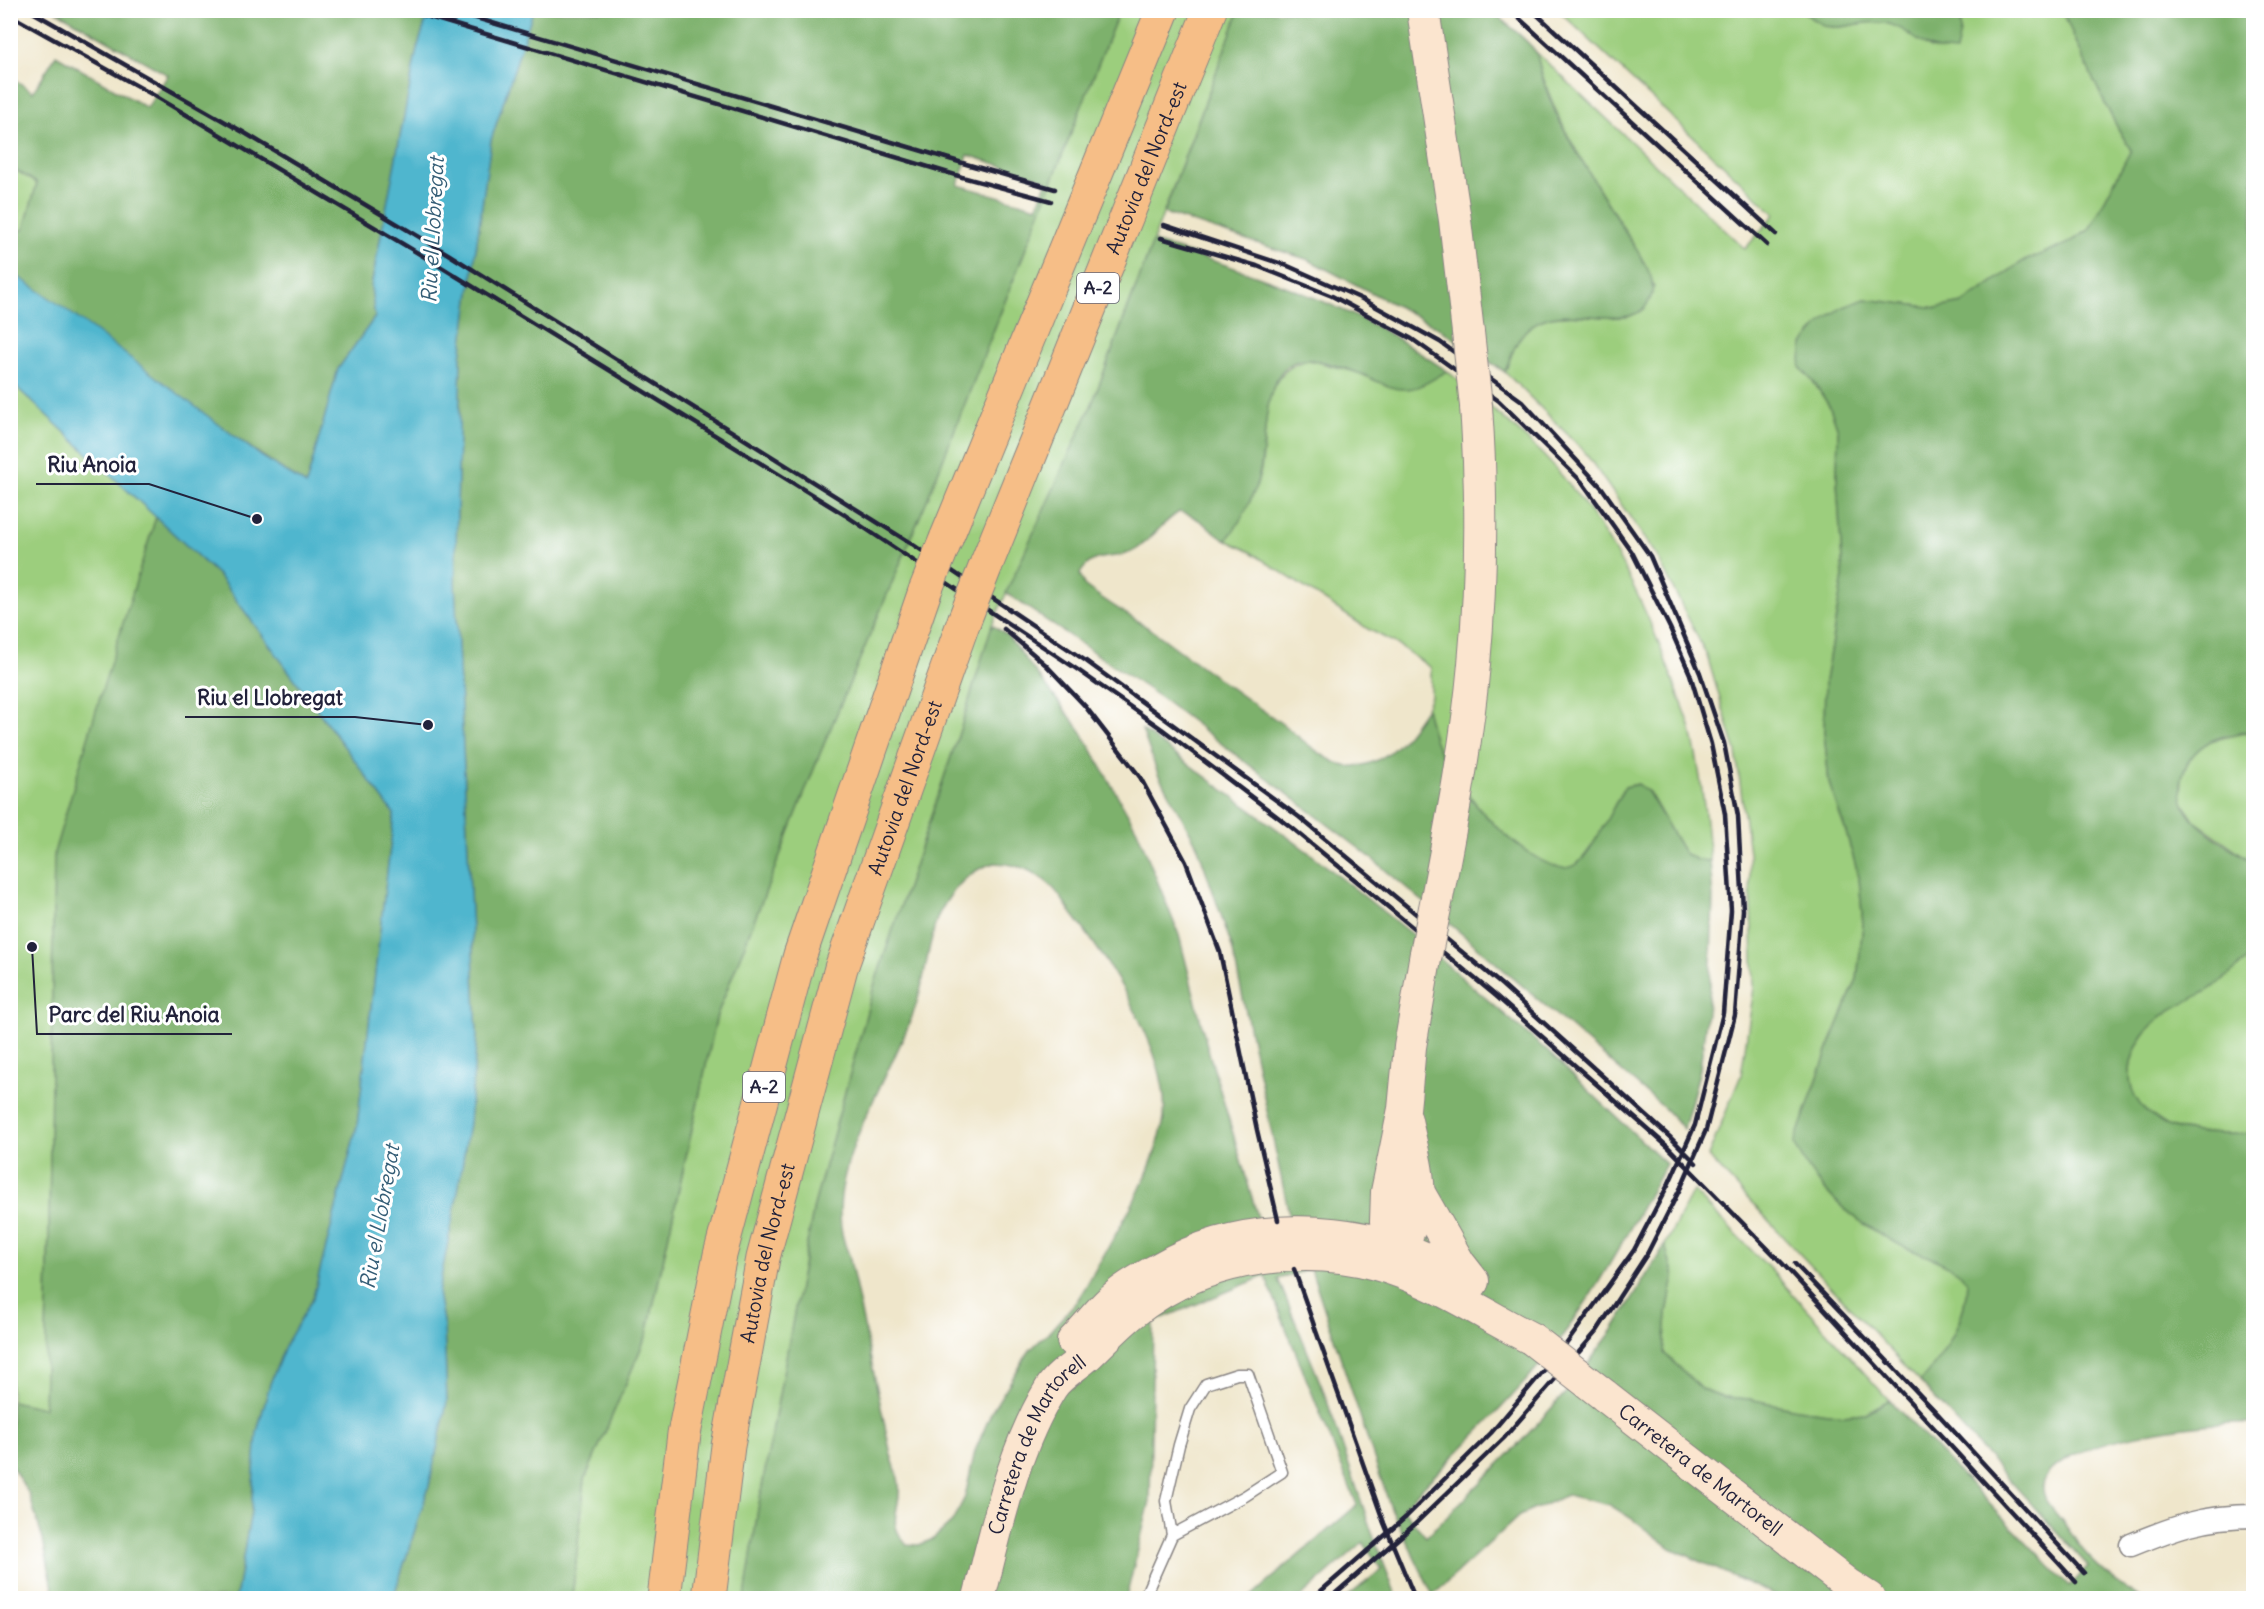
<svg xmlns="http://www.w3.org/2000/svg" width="2264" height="1609" font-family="Delius,sans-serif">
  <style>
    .green { fill: #9cce7d; stroke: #5f785c; stroke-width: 1.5 }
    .forest { fill: #7db16c; stroke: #506a54; stroke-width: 1.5; fill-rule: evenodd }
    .water { fill: #50b6ce; stroke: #396c84; stroke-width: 1.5 }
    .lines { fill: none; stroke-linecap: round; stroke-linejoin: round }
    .lane-casing { stroke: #888483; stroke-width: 13 }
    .street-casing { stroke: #888483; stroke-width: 25 }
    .secondary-casing { stroke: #888483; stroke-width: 34 }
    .highway-casing { stroke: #888483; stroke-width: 35 }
    .lane { stroke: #fff; stroke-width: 10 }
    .street { stroke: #fff; stroke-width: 22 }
    .secondary { stroke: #fbe5cf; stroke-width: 32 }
    .highway { stroke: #f6be87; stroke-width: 33 }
    .rail { stroke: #22223b; stroke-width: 4.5 }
    .secondary-bridge-casing { stroke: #888483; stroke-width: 34; stroke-linecap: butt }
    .highway-bridge-casing { stroke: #888483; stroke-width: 35; stroke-linecap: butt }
    .secondary-bridge { stroke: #fbe5cf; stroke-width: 32 }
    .highway-bridge { stroke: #f6be87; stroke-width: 33 }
    .labels { text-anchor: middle; stroke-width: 6; stroke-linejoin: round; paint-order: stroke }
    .shield { fill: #fff; stroke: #646476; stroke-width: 1.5 }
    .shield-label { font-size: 18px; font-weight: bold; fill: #22223b }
    .street-label { font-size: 20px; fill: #22223b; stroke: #fff }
    .water-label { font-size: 21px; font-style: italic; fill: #345d76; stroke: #fff }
    .leader { fill: none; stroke: #22223b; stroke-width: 2 }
    .callout-dot { fill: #22223b; stroke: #fff; stroke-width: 2 }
    .callout-label { font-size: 21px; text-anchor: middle; font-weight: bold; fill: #22223b; stroke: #fff; stroke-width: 6; stroke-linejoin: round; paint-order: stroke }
  </style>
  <rect width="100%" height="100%" fill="#fff"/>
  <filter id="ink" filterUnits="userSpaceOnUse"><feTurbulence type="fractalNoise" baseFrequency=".0167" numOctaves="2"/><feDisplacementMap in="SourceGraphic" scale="12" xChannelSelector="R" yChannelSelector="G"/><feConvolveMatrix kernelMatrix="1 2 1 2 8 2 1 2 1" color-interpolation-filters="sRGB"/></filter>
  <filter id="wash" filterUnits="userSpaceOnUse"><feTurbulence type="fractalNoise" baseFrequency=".008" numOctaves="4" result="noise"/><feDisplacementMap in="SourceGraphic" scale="24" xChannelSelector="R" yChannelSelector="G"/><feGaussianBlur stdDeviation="1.35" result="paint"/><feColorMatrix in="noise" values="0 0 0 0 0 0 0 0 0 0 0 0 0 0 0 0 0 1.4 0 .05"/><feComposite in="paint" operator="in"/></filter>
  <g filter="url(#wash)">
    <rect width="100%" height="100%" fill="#efe6cb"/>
    <!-- green -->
    <g class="green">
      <path d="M1119,11H1239L1092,404L992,625L962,724L874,986L814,1206L758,1509L745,1598H572L585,1479L647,1334L717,1015L821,751L929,495Z"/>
      <path d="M1559,11H1803C1837,44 1850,16 1886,23C1902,26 1917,39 1930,49L1960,32V11H2062C2084,57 2103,106 2131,150L2089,230L2069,243L2022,262L1963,303L1937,308L1865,299L1800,367L1815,384L1830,407L1838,430L1837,480L1843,577L1825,681L1824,731L1829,783L1846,832L1859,877L1863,925L1857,979L1828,1049L1810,1099L1824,1189C1858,1228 1904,1244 1949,1266L1959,1271L1967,1280C1967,1320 1946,1352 1920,1382L1708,1156L1741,1075L1754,987L1749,853L1736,752L1707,656L1657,556L1584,451L1505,372C1509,363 1511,354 1515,345C1538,299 1591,322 1631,316L1654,287C1646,262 1632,243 1619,221C1586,167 1550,115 1536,52L1745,249L1775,214Z"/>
      <path d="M10,167L37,183L24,230L15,234L11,231Z"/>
      <path d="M1309,360L1360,373L1376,381L1436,377L1447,371C1480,398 1513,425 1543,455C1604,517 1643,598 1672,678C1678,695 1687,713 1691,730C1701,773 1706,817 1710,861L1697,860L1684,853L1649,792L1638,784L1625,787C1612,807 1594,851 1577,864C1554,882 1500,831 1485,815C1469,796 1453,773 1440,752C1432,740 1430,722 1426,708L1431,696V668L1395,643L1368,629L1249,551L1226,540C1241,522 1254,496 1260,474C1270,433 1255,371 1309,360Z"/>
      <path d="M11,382L156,517L54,853L49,1230L44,1409L11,1401Z"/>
      <path d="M2253,731V862L2195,821L2181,799L2182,776L2191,754L2210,741Z"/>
      <path d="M2253,955V1133C2236,1136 2183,1133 2168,1126C2162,1123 2157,1119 2152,1116C2112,1086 2132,1037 2166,1013C2180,1003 2196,998 2210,989C2225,979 2239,967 2253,955Z"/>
      <path d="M1693,1191L1772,1271L1889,1400L1866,1413L1843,1415L1797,1409L1749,1399L1724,1397L1702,1389L1664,1353L1667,1313L1674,1276L1665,1245Z"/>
    </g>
    <!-- forest -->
    <g class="forest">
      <path d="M56,11H429L417,49L371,287L375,317L338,369L306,485C204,419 111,340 11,272V231L15,234L24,229L37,183L11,167V77L33,92L56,55L147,108L168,75Z"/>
      <path d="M533,11H1119L929,495L821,751L717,1015L647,1334L585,1479L572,1598H393L429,1486L447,1402L444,1327L438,1293L458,1191L469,1123L477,1035L455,585L461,357L491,140ZM968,155L1047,180L1037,207L958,185Z"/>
      <path d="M1239,11H1492C1502,20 1529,41 1535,51C1539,57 1539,67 1541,73C1546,90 1553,108 1561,124C1580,160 1603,195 1624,230C1633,245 1645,260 1651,277C1654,289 1653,297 1645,307C1622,335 1555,293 1522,335C1514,345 1510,359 1505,372L1437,327L1309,260L1164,213Z"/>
      <path d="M1803,11H1960V32L1956,52C1948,51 1936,51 1929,47C1914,40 1902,25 1884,23C1849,18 1835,42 1803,11Z"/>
      <path d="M2062,11H2253V731C2240,733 2221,735 2209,742C2179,759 2170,798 2197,823C2213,838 2234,850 2253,862V955C2239,967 2225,979 2210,989C2196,998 2180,1003 2166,1013C2132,1037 2112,1086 2152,1116C2157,1119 2162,1123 2168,1126C2183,1133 2236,1136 2253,1133V1423C2216,1420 2048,1438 2043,1486C2042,1502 2057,1513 2065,1525C2070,1531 2074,1538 2078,1544C2094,1565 2118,1584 2139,1598H1780L1671,1548L1637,1522L1610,1505L1567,1495L1519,1516L1433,1595L1391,1509L1311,1269L1278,1279L1324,1392L1372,1533L1397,1598H1346L1382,1569L1363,1542L1300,1598H1249L1357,1505L1265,1276L1153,1322L1150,1501L1126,1598H745L758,1509L814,1206L874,986L962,724L992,625L1007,635L1081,731L1137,830L1179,935L1207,1046L1259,1221L1290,1219L1232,947L1197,845L1158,774L1142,730L1315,857L1410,933L1546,1050L1666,1164C1636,1217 1606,1275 1571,1324C1523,1392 1460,1449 1402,1508L1426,1537L1515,1448L1568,1390L1613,1330L1665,1245L1674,1276L1667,1313L1664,1353L1702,1389L1724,1397L1749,1399L1797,1409L1843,1415L1866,1413L1889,1400L2069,1586L2088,1566L1920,1382C1946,1352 1967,1320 1967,1280C1949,1262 1924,1256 1902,1246C1870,1230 1838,1208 1816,1179C1807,1169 1801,1156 1794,1144L1828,1049L1857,979L1863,925L1859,877L1846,832L1829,783L1824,731L1825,681L1843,577L1837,480L1838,430L1830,407L1815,384L1800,367L1803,344L1821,323L1841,308L1865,299L1937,308L1963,303L2022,262L2069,243L2089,230L2131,150C2103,106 2084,57 2062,11ZM994,863C1013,863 1029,868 1044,880C1057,889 1064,903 1073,915C1110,963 1175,1060 1163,1124C1151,1182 1113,1237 1085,1288L1077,1301L1050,1331L1030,1350L992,1411L975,1451L965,1497L952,1522L933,1539L919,1545L906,1544C885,1520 902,1510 899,1484C898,1474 894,1465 891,1455L849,1255C814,1180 890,1082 914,1011C922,990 925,968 930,945C933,935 934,924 939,914C951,891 968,870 994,863Z"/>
      <path d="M1153,242C1228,265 1307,290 1377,327C1401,339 1424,356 1447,371C1435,378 1420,389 1405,389C1388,390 1374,378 1358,373C1348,369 1338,366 1327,363C1258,342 1269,431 1260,471C1255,494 1242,522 1226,540C1210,530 1198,515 1179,512C1163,522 1152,538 1137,549C1116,563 1095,548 1080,574L1084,585C1107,603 1132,617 1156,633C1195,662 1234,691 1274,718C1296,733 1313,752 1337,763C1342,766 1349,767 1355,766C1389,764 1409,734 1426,708C1430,722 1432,740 1440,752C1453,773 1469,797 1485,815C1500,831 1554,882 1577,864C1594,850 1612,807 1625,787L1638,784L1648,792L1684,853L1697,860L1710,861L1713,897L1710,988L1700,1069L1684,1129L1664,1108L1468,939L1360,849L1161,698L1006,593L1092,404Z"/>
      <path d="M156,517L218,575L394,814L357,1126L313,1298L285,1346L270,1384L257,1432L251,1512L236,1598H55L43,1540L29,1494L11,1465V1401L44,1408L49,1230L54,853L100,697Z"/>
    </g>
    <!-- water -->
    <path class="water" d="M429,11H533L491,140L461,357L455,585L477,1035L469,1123L458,1191L438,1293L444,1327L447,1402L429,1486L393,1598H236L251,1512L257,1432L270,1384L285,1346L313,1298L357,1126L394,814L218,575L11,382V272L60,305L261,456L306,485L338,369L375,317L371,287L417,49Z"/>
  </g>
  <g filter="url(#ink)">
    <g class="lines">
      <!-- lane casing -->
      <g class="lane-casing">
        <path id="lane" d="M1144,1598L1172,1535L1166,1501L1179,1445L1190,1409L1206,1384L1237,1374H1248L1282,1472L1245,1496L1172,1535"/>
      </g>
      <!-- street casing -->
      <g class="street-casing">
        <path id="street" d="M2131,1545C2175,1527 2204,1516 2254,1516"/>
      </g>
      <!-- secondary casing -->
      <g class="secondary-casing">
        <g id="secondary">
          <path d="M1423,10L1455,220L1468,332"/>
          <path d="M1437,898C1452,820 1467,743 1474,664C1482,578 1482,492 1476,406"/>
          <path d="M1419,1193L1459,1263L1473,1281"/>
          <path d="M1378,1252C1407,1252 1416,1219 1418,1194C1420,1173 1410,1142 1406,1120"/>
          <path d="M1408,1259L1388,1237L1386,1221L1387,1192L1404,1109L1410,1047L1426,953"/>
          <path d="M1073,1341C1085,1329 1095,1316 1107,1304C1122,1289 1141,1279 1160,1268C1242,1221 1346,1222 1432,1261C1445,1268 1458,1276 1472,1283"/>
          <path id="s1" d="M1604,1395L1847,1584L1869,1598"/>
          <path id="s2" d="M979,1598C997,1528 1012,1451 1051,1388C1059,1375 1076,1366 1088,1355C1109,1335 1128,1314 1153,1298C1215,1257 1304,1245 1376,1264C1432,1279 1481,1313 1532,1339"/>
        </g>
      </g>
      <!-- highway casing -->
      <g class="highway-casing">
        <g id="highway">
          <path d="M946,539L1163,10"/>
          <path id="s3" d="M986,565L1210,10"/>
          <path d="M664,1598L684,1434L720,1255L800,955L925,591"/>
          <path id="s4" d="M709,1598L728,1446L763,1258L841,968L964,621"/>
        </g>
      </g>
      <!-- lane -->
      <use href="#lane" class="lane"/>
      <!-- street -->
      <use href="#street" class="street"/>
      <!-- secondary -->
      <use href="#secondary" class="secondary"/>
      <!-- highway -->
      <use href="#highway" class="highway"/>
      <!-- rail -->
      <g class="rail">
        <path d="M29,10L243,132L448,254L912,544L1086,661L1299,817L1502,985L1671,1138L1696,1163"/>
        <path d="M406,10L962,177L1051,201"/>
        <path d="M449,10L966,164L1055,189"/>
        <path d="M1510,10L1767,245"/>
        <path d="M1532,10L1776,234"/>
        <path d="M10,15L155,96L438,265L845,515L1078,670L1162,729L1291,827L1496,996L1668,1147L1782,1263L2076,1582"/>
        <path d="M1164,225L1288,266L1362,299L1440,342L1522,401L1602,488L1650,556L1700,673L1724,743L1738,816L1743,910L1735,1015L1706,1130L1681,1187L1647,1254L1597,1331L1579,1352"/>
        <path d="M1161,238L1257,266L1332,296L1412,339L1499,401L1582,482L1632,552L1670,628L1690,674L1711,744L1725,814L1731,910L1723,1013L1695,1125L1669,1183L1634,1250L1567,1343"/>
        <path d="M1004,629L1046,665L1085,706L1140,777L1186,862L1220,952L1257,1130L1278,1220"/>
        <path d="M1795,1264L1938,1414L2084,1573"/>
        <path d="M1294,1269L1384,1523L1415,1598"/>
        <path d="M1313,1598L1406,1517L1491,1433L1545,1369"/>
        <path d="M1330,1598L1414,1525L1504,1438L1555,1379"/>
      </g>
      <!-- secondary-bridge casing -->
      <g class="secondary-bridge-casing">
        <g id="secondary-bridge">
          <path d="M1468,332L1476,406"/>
          <path d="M1426,953L1437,898"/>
          <path d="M1532,1339L1604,1395"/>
        </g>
      </g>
      <!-- highway-bridge casing -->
      <g class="highway-bridge-casing">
        <g id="highway-bridge">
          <path d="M925,591L946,539"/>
          <path d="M964,621L986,565"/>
        </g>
      </g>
      <!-- secondary-bridge -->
      <use href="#secondary-bridge" class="secondary-bridge"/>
      <!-- highway-bridge -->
      <use href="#highway-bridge" class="highway-bridge"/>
    </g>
  </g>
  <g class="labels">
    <!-- shield labels -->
    <g class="shield">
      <rect x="1077" y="273" width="42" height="30" rx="4.5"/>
      <rect x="743" y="1072" width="42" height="30" rx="4.5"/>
    </g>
    <g class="shield-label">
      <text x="1098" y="294">A-2</text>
      <text x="764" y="1093">A-2</text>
    </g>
    <!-- street labels -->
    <g class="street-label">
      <text dy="7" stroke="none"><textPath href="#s3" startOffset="428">Autovia del Nord-est</textPath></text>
      <text dy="7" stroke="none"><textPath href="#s4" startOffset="836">Autovia del Nord-est</textPath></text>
      <text dy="7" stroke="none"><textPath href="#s4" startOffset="350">Autovia del Nord-est</textPath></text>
      <text dy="7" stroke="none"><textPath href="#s2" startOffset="166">Carretera de Martorell</textPath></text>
      <text dy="7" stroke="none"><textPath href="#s1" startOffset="122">Carretera de Martorell</textPath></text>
    </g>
    <!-- water labels -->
    <g class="water-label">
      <text transform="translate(433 230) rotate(-87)" y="7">Riu el Llobregat</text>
      <text transform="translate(380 1217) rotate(-80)" y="7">Riu el Llobregat</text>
    </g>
  </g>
  <!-- callouts -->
  <path class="leader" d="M257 519L149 484H36M428 725L355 717H185M32 947L37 1034H232"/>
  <g class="callout-dot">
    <circle cx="257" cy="519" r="6"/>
    <circle cx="428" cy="725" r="6"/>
    <circle cx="32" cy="947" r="6"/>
  </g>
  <g class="callout-label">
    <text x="92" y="472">Riu Anoia</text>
    <text x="270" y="705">Riu el Llobregat</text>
    <text x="134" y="1022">Parc del Riu Anoia</text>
  </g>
  <!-- margin -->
  <rect width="2264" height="1609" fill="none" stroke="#fff" stroke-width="36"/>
</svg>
